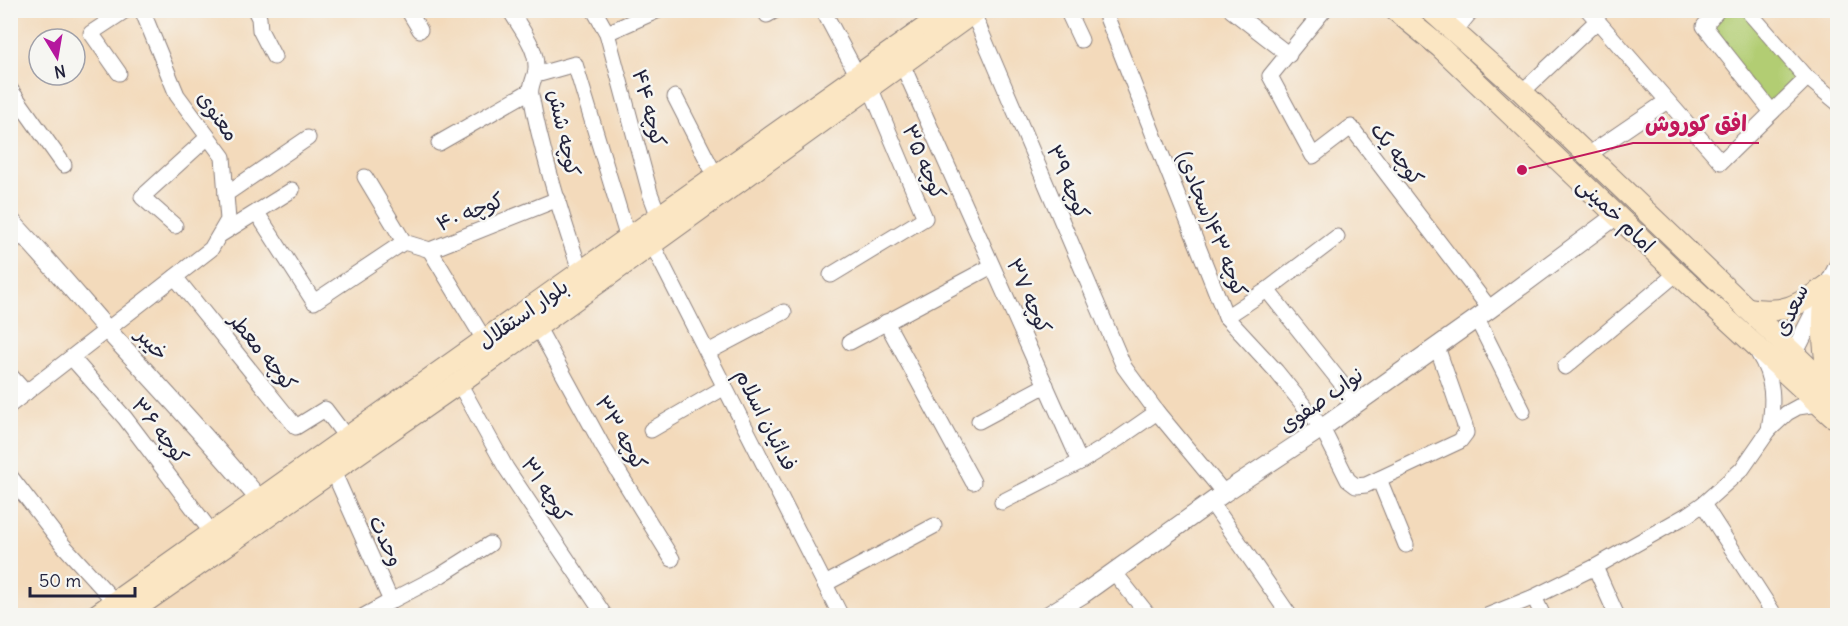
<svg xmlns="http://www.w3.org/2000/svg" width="1848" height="626" font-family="Delius,'Playpen Sans Arabic',sans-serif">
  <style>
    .green { fill: #b2cd73; stroke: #6a7857; stroke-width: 1.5 }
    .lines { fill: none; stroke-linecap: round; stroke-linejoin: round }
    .minor-casing { stroke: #8a7e7b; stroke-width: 17 }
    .tertiary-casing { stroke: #8a7e7b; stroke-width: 20 }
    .secondary-casing { stroke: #8a7e7b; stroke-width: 23 }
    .minor { stroke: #fff; stroke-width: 15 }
    .tertiary { stroke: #fff; stroke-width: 18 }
    .secondary { stroke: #fbe6c3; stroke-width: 21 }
    .labels { text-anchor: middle; stroke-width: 5; stroke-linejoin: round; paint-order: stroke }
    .street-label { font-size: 21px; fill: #22223b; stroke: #f6f6f2 }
    .leader { fill: none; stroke: #c2185b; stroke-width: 2 }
    .callout-dot { fill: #c2185b; stroke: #f6f6f2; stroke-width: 2 }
    .callout-label { font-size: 22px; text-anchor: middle; font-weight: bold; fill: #c2185b; stroke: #f6f6f2; stroke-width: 5; stroke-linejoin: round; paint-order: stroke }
  </style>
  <rect width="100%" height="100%" fill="#f6f6f2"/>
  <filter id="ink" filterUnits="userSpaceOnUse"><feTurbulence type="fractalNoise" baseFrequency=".0167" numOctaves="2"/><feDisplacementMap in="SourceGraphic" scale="12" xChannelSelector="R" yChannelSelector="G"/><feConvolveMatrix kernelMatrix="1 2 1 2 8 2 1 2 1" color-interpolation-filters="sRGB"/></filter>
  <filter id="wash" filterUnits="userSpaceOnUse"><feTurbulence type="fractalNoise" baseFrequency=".008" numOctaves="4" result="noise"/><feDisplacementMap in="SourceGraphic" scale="24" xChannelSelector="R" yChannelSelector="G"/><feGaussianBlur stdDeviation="1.35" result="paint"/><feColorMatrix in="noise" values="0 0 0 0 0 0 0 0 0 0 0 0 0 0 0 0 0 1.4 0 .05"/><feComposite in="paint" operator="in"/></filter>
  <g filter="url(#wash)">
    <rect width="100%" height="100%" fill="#f3dabb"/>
    <!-- green -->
    <path class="green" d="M1718,11H1747L1803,74L1772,112L1704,26Z"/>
  </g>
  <g filter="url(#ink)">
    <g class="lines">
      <!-- minor casing -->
      <g class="minor-casing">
        <g id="minor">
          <path d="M255,10L259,18L260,30L274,57"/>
          <path d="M408,10L420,30"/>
          <path d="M510,10C520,28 537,47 536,68C536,77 529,86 531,95C542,155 561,215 581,273"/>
          <path d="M594,10L607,33L650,193L659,217"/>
          <path d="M823,10L858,76"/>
          <path d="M1067,10L1081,40"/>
          <path d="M1104,10L1226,317L1276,371L1322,428L1348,480L1356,486L1366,485L1460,441L1466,433L1465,426L1437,347"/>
          <path d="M1231,10L1289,55"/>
          <path d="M1324,10L1270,76L1313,156L1351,127L1490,309"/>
          <path d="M1588,10L1721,162L1807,78"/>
          <path d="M1718,10L1704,26L1772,112"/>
          <path d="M1747,10L1803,74L1838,103"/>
          <path d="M973,13L1124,367L1157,412L1224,493"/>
          <path d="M767,15L776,10"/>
          <path d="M1455,31L1472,10"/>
          <path d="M607,33L659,10"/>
          <path d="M902,64L1080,462L1118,439L1157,412"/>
          <path d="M119,73L91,33L126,10"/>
          <path d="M536,75L575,64L628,239"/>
          <path d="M10,89L64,165"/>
          <path d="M1522,92L1597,21"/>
          <path d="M675,97L716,177"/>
          <path d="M439,143L530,91"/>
          <path d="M1588,155L1667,101"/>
          <path d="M365,177L404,242"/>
          <path d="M226,194L308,138"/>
          <path d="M257,213L314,302L404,242L430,250"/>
          <path d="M175,226L142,197L208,137"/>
          <path d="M220,235L292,190"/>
          <path d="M648,236L841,616"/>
          <path d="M10,244L23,233"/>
          <path d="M831,275L925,218L870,87"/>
          <path d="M175,277L296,427L325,409L347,438"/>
          <path d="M1267,290L1357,403"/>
          <path d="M1226,317L1267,290L1337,237"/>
          <path d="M1477,319L1523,411"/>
          <path d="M886,322L973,482"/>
          <path d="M537,326L602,445L672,559"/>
          <path d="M485,341L430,250L558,199"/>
          <path d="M850,342L992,266"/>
          <path d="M708,352L784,312"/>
          <path d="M1758,353C1774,378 1774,402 1769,430"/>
          <path d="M72,358L125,418L212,533"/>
          <path d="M1565,367L1677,273"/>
          <path d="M10,375L26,393"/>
          <path d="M459,383L506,468L605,616"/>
          <path d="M10,405L211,249L228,220L223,157L177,95L142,10"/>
          <path d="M979,421L1046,385"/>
          <path d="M651,430L725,387"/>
          <path d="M333,471L391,601L364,616"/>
          <path d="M10,476L63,545L115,602"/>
          <path d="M1379,479L1406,545"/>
          <path d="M1002,502L1080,462"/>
          <path d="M1211,502L1290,616"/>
          <path d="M1703,504L1772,611L1767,616"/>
          <path d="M1595,567L1617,616"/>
          <path d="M1114,572L1149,616"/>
          <path d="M825,584L934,526"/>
          <path d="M1534,597L1543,616"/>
          <path d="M391,601L441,575L490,544"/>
          <path d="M1487,616L1534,597L1595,567L1687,515L1703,504L1742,469L1769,430L1787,413L1798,407L1819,404"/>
        </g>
      </g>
      <!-- tertiary casing -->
      <g class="tertiary-casing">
        <g id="tertiary">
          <path d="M10,220C45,257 77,295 110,333C161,388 211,442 259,499"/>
          <path d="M1788,365L1838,266"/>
          <path d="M1047,616L1083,594L1224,493L1322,428L1490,309L1617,215"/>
        </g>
      </g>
      <!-- secondary casing -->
      <g class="secondary-casing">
        <g id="secondary">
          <path d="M1395,10L1440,47L1677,273L1832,416L1838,418"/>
          <path d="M1430,10L1522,92L1838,396"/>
          <path d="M1827,286C1820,324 1824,353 1830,390"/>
          <path d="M1746,308C1783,315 1797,306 1827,286"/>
          <path d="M95,616L950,10"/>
          <path d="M125,616L459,383L977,10"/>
        </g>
      </g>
      <!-- minor -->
      <use href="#minor" class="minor"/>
      <!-- tertiary -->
      <use href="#tertiary" class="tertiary"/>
      <!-- secondary -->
      <use href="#secondary" class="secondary"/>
    </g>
  </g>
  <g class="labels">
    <!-- street labels -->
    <g class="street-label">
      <text transform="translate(649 108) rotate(75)" y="7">کوچه ۴۴</text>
      <text transform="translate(218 116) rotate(55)" y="7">معنوی</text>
      <text transform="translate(564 133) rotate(78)" y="7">کوچه شش</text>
      <text transform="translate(1397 154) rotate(53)" y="7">کوچه یک</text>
      <text transform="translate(924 162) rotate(67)" y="7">کوچه ۳۵</text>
      <text transform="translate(1068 182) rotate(67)" y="7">کوچه ۳۹</text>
      <text transform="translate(470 212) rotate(-22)" y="7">کوچه ۴۰</text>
      <text transform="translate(1616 215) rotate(44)" y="7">امام خمینی</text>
      <text transform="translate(1212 224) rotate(68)" y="7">کوچه ۴۳(سجادی)</text>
      <text transform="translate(1029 296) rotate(66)" y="7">کوچه ۳۷</text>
      <text transform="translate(1791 310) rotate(-65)" y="7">سعدی</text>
      <text transform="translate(523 314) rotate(-35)" y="7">بلوار استقلال</text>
      <text transform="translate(152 344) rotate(47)" y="7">خیبر</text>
      <text transform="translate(263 352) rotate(51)" y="7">کوچه معطر</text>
      <text transform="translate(1321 400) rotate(-35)" y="7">نواب صفوی</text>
      <text transform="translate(766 420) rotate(63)" y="7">فدائیان اسلام</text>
      <text transform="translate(160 431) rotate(52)" y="7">کوچه ۳۶</text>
      <text transform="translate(621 433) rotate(60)" y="7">کوچه ۳۳</text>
      <text transform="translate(546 490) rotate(57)" y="7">کوچه ۳۱</text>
      <text transform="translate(386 541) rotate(66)" y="7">وحدت</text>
    </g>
  </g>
  <!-- callouts -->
  <path class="leader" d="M1522 170L1633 143H1759"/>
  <circle class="callout-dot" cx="1522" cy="170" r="6"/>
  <g class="callout-label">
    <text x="1696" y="131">افق کوروش</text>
  </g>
  <!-- margin -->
  <rect width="1848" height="626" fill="none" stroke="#f6f6f2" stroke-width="36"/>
  <!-- north arrow -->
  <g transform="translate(57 57) rotate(169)"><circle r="28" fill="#f6f6f2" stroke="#a1a1a9" stroke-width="1.5"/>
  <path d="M0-4.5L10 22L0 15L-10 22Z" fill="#b5179e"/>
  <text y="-9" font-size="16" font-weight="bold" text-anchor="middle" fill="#22223b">N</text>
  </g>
  <!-- scale -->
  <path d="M30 587v9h105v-9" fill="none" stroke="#22223b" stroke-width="3"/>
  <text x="39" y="587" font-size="18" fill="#22223b" stroke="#f6f6f2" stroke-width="4.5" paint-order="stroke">50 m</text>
</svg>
